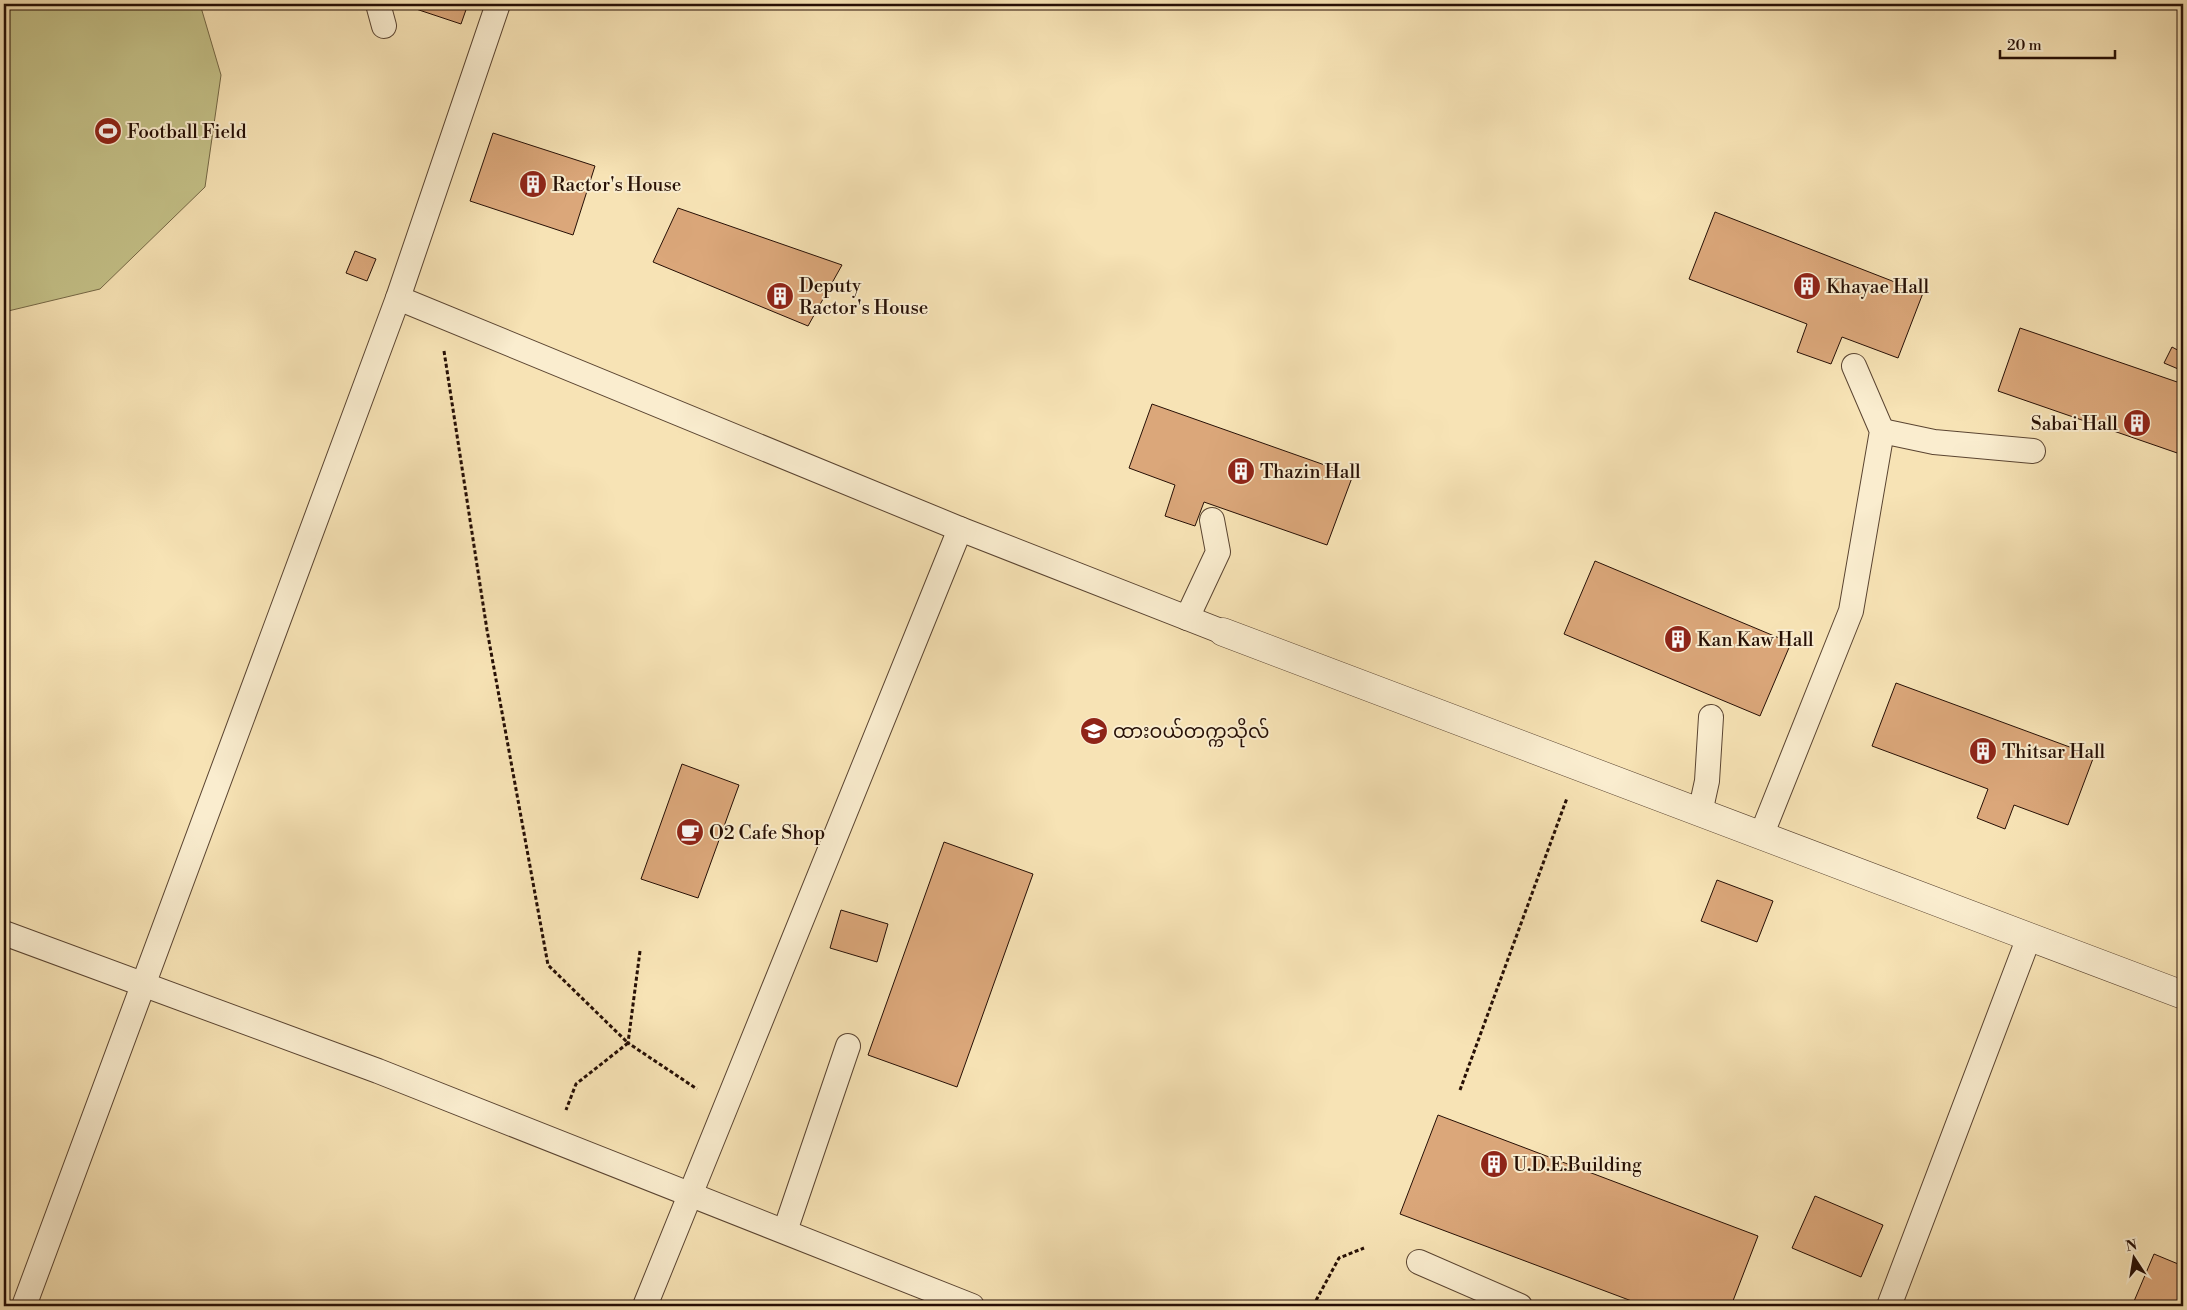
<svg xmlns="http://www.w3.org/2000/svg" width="2187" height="1310" font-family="'Libre Bodoni','Noto Sans Myanmar',serif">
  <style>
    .green { fill: #c4c188; stroke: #756846 }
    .building { fill: #dba77a; stroke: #260f05 }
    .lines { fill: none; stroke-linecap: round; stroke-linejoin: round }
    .service-casing { stroke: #5a4431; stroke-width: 26 }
    .minor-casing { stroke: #5a4431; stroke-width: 29 }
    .path { stroke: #260f05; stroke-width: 3; stroke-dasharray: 4 2.5; stroke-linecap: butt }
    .service { stroke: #faedcf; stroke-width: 24 }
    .minor { stroke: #faedcf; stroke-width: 28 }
    .labels { text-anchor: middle; stroke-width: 4; stroke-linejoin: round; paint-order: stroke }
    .poi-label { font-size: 19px; fill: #260f05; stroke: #faedcf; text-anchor: start }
  </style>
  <rect width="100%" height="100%" fill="#f7e3b5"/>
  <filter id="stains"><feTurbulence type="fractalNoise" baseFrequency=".004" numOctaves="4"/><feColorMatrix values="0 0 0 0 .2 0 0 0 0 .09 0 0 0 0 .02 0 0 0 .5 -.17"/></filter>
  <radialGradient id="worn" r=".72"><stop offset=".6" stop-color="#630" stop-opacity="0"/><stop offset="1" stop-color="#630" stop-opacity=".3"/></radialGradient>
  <!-- green -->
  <path class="green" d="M4,4H200L221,75L205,187L100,289L4,312Z"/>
  <!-- building -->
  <g class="building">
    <path d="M412,4H468L461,24L410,7Z"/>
    <path d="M493,133L595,166L573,235L470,201Z"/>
    <path d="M678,208L842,265L808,326L653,262Z"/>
    <path d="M1715,212L1923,293L1898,358L1842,337L1831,364L1797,352L1807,324L1689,279Z"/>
    <path d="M355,251L376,259L367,281L346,273Z"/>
    <path d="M2020,328L2183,384V455L1998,391Z"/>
    <path d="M2172,347L2183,353V371L2164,363Z"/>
    <path d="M1152,404L1353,475L1327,545L1204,502L1195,526L1165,516L1175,485L1129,468Z"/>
    <path d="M1595,561L1791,643L1760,716L1564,634Z"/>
    <path d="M1896,683L2094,756L2068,825L2014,805L2005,829L1977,818L1988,789L1872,746Z"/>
    <path d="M682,764L739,785L698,898L641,879Z"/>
    <path d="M944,842L1033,874L957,1087L868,1055Z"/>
    <path d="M1717,880L1773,901L1757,942L1701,921Z"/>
    <path d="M841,910L888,924L877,962L830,948Z"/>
    <path d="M1438,1115L1758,1236L1731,1306H1645L1400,1214Z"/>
    <path d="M1815,1196L1883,1225L1861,1277L1792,1248Z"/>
    <path d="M2154,1254L2183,1266V1306H2132Z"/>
  </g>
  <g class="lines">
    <!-- service casing -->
    <g class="service-casing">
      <g id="service">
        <path d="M378,4L384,26"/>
        <path d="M398,298L960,529L1223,632"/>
        <path d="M1882,431L1934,442L2033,451"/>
        <path d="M1187,618L1218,552L1212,520"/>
        <path d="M1700,813L1707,781L1711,717"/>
        <path d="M1761,836L1851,611L1882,431L1854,366"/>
        <path d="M4,933L378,1071L972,1306"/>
        <path d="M785,1231L848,1046"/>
        <path d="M1419,1262L1520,1306"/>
        <path d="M24,1306L398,298L498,4"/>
        <path d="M645,1306L960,529"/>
        <path d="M1889,1306L2029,937"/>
      </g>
    </g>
    <!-- minor casing -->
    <g class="minor-casing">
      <path id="minor" d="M1223,632L2183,995"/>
    </g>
    <!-- path -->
    <g class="path">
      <path d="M444,351L487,630L548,965L628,1043L576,1084L566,1110"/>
      <path d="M640,951L628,1043L697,1089"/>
      <path d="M1460,1090L1567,798"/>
      <path d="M1313,1306L1339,1258L1364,1248"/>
    </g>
    <!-- service -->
    <use href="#service" class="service"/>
    <!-- minor -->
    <use href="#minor" class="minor"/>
  </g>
  <!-- icons -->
  <defs>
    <g id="stadium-disc" transform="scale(1.4375)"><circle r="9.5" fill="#8f2418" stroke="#faedcf"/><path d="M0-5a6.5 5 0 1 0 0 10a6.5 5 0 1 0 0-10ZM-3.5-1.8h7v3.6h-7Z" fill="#fff"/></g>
    <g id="building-disc" transform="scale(1.4375)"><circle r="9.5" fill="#8f2418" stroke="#faedcf"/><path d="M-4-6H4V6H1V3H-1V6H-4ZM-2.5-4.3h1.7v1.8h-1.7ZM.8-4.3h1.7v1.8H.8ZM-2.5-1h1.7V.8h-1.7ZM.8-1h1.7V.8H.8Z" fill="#fff"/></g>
    <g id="university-disc" transform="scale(1.4375)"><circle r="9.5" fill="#8f2418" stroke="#faedcf"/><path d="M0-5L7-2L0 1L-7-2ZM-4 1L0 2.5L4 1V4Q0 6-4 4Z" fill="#fff"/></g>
    <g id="cafe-disc" transform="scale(1.4375)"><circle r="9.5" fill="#8f2418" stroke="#faedcf"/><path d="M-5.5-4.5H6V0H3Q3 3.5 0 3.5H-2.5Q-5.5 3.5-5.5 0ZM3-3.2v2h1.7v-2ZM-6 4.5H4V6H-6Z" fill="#fff"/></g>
  </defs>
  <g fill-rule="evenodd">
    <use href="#stadium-disc" x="108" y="131"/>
    <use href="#building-disc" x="533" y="184"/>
    <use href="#building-disc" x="1807" y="286"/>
    <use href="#building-disc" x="780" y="296"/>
    <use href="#building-disc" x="2137" y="423"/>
    <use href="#building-disc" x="1241" y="471"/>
    <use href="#building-disc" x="1678" y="639"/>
    <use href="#university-disc" x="1094" y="731"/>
    <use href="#building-disc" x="1983" y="751"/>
    <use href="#cafe-disc" x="690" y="832"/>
    <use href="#building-disc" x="1494" y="1164"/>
  </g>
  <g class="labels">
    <!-- poi labels -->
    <g class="poi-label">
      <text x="127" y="138">Football Field</text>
      <text x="552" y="191">Ractor's House</text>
      <text x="799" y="292">Deputy<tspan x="799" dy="22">Ractor's House</tspan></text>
      <text x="1826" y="293">Khayae Hall</text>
      <text x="2118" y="430" text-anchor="end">Sabai Hall</text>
      <text x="1260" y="478">Thazin Hall</text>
      <text x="1697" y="646">Kan Kaw Hall</text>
      <text x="1113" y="738">ထားဝယ်တက္ကသိုလ်</text>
      <text x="2002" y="758">Thitsar Hall</text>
      <text x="709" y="839">O2 Cafe Shop</text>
      <text x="1513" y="1171">U.D.E.Building</text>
    </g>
  </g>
  <!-- margin -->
  <rect width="2187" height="1310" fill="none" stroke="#f7e3b5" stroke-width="20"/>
  <rect x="5" y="5" width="2177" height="1300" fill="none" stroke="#260f05" stroke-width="2.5"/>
  <rect x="10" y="10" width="2167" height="1290" fill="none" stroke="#260f05"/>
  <!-- north arrow -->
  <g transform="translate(2134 1258) rotate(348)" stroke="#faedcf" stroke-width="4" paint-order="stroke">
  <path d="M0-4L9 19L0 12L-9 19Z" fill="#260f05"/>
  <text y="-8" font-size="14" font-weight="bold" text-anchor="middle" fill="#260f05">N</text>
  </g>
  <!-- scale -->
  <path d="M2000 50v8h115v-8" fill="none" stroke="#260f05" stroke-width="2.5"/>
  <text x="2007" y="50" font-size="15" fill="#260f05" stroke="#faedcf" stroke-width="4" paint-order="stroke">20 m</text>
  <rect width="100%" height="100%" filter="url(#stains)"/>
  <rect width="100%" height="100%" fill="url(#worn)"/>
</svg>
